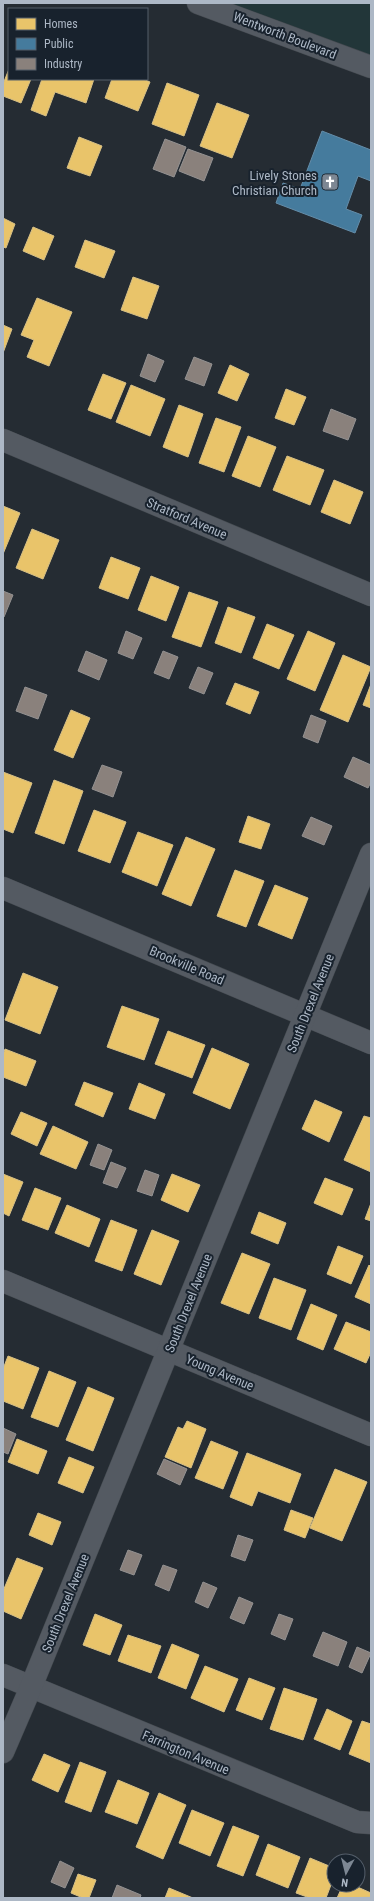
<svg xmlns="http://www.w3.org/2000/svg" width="374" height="1901" font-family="'Roboto Condensed',sans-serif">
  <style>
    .green { fill: #223639 }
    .homes { fill: #e9c46a; stroke: #d7c086 }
    .public { fill: #457b9d; stroke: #648da9 }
    .industry { fill: #8a817c; stroke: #949292 }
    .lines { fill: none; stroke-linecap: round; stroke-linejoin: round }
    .minor-casing { stroke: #43494f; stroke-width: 23 }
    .minor { stroke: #545a62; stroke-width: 22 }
    .labels { text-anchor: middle; stroke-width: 4; stroke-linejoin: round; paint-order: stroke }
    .street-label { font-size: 13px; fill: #adb8c6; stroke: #18222d }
    .poi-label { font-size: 13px; fill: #adb8c6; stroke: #18222d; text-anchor: end }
  </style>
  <rect width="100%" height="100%" fill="#252c33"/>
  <!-- green -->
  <path class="green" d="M227,3H371V56Z"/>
  <!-- homes -->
  <g class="homes">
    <path d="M9,69V79H31L21,103L3,96V84Z"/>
    <path d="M42,79H94L86,103L55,92L46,116L31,110Z"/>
    <path d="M112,79H143L150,82L138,111L105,98Z"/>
    <path d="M167,83L199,95L184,136L152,124Z"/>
    <path d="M217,103L249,115L232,158L200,146Z"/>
    <path d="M79,137L102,146L90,176L67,168Z"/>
    <path d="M3,218L15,224L6,248L3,247Z"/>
    <path d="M33,227L54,236L44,260L23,251Z"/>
    <path d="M85,240L115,251L104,278L75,267Z"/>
    <path d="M133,277L159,286L147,319L121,310Z"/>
    <path d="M37,298L72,312L49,366L27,357L34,340L21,335Z"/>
    <path d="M3,325L12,329L3,353Z"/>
    <path d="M230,365L249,374L237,401L218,393Z"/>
    <path d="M103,374L126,383L111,419L88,410Z"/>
    <path d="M131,385L165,399L150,436L116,422Z"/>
    <path d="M286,389L306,397L294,425L275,418Z"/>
    <path d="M179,405L203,414L188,457L163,447Z"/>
    <path d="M216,418L241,427L224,472L199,463Z"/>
    <path d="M248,436L276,447L260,487L232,476Z"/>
    <path d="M287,456L324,470L310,505L273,490Z"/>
    <path d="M334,480L363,492L350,524L321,512Z"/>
    <path d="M3,506L20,513L3,554Z"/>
    <path d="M32,529L59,540L43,579L16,568Z"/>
    <path d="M111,557L140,568L128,599L99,588Z"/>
    <path d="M151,576L179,587L166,621L138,610Z"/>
    <path d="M189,592L218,602L201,647L172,637Z"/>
    <path d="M228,607L255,617L241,653L215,643Z"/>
    <path d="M267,624L294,635L279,669L253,658Z"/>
    <path d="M308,631L335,643L315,691L287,679Z"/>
    <path d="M343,655L371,667L348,722L320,710Z"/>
    <path d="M235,683L259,692L250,714L226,704Z"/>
    <path d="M371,684V708L363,705Z"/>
    <path d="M71,710L90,718L73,758L54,750Z"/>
    <path d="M3,772L32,783L13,833L3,829Z"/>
    <path d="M54,780L83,791L64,844L35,833Z"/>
    <path d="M94,810L126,822L110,863L78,851Z"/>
    <path d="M248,816L270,824L261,849L239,842Z"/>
    <path d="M138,832L173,845L157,886L122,872Z"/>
    <path d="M186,837L215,849L191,906L162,894Z"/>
    <path d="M235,870L264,881L246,927L217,916Z"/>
    <path d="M275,885L308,898L292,939L258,925Z"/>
    <path d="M23,973L58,987L40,1034L5,1020Z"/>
    <path d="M122,1006L159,1019L144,1060L107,1047Z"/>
    <path d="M168,1031L205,1045L192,1078L155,1064Z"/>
    <path d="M212,1048L249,1064L230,1109L193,1093Z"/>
    <path d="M5,1049L36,1061L26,1086L3,1077V1055Z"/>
    <path d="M84,1082L113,1093L103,1117L75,1105Z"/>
    <path d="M139,1083L165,1094L155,1119L129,1109Z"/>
    <path d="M315,1100L342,1112L329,1142L302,1129Z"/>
    <path d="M21,1112L47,1123L37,1146L11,1134Z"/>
    <path d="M364,1116L371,1118V1172L344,1160Z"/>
    <path d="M53,1126L88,1142L76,1169L40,1154Z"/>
    <path d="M3,1174L23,1182L9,1216L3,1213Z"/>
    <path d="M172,1174L200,1185L188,1212L161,1200Z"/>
    <path d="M325,1178L353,1189L342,1215L314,1203Z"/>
    <path d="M35,1188L61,1198L48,1230L22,1220Z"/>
    <path d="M371,1203V1221L365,1219Z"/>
    <path d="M67,1205L100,1219L89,1247L55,1233Z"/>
    <path d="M259,1212L286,1223L278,1244L251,1233Z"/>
    <path d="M111,1220L137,1230L122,1271L95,1261Z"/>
    <path d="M152,1230L179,1241L161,1285L134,1274Z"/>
    <path d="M338,1246L363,1256L351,1284L327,1274Z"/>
    <path d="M242,1253L270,1264L249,1314L221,1303Z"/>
    <path d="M369,1265L371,1267V1304L355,1297Z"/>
    <path d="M274,1278L306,1290L291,1330L259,1318Z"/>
    <path d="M311,1304L337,1315L323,1350L297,1339Z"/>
    <path d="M346,1322L371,1332V1352L366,1363L334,1349Z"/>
    <path d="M8,1356L39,1368L23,1409L3,1401V1369Z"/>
    <path d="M49,1371L76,1382L58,1427L31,1417Z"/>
    <path d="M88,1387L114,1398L93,1451L66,1440Z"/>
    <path d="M187,1421L206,1429L191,1468L165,1457L178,1427L183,1429Z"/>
    <path d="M17,1439L47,1451L38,1474L8,1462Z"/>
    <path d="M211,1441L238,1452L223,1489L195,1478Z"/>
    <path d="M247,1453L301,1474L290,1503L258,1491L252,1506L230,1497Z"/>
    <path d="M69,1457L94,1467L83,1493L58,1483Z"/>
    <path d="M335,1469L367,1482L342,1541L310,1528Z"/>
    <path d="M291,1510L313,1518L305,1538L284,1530Z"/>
    <path d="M38,1513L61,1522L52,1545L29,1535Z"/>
    <path d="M17,1558L43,1568L21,1619L3,1611V1591Z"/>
    <path d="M95,1614L122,1625L110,1655L83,1645Z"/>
    <path d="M128,1635L161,1646L151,1673L118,1661Z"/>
    <path d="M172,1644L199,1655L186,1689L158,1678Z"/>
    <path d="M205,1666L238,1679L224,1712L191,1698Z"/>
    <path d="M249,1678L275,1688L262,1720L236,1710Z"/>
    <path d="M284,1688L317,1699L303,1740L270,1729Z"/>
    <path d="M327,1709L352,1721L340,1750L314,1739Z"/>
    <path d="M362,1721L371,1724V1763L349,1754Z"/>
    <path d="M44,1754L70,1765L58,1792L32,1780Z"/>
    <path d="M80,1762L106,1772L91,1812L65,1802Z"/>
    <path d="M118,1780L149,1793L137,1824L105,1812Z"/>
    <path d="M159,1793L186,1805L163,1859L136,1847Z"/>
    <path d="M192,1810L224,1823L210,1856L179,1843Z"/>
    <path d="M233,1826L259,1836L243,1876L217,1866Z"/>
    <path d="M268,1844L300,1857L288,1888L256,1875Z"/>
    <path d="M310,1858L334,1868V1877L326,1898H310L296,1893Z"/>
    <path d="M78,1874L96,1880L89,1898H83L71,1893Z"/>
    <path d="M343,1885H353L371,1893V1897L337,1898Z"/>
    <path d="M169,1888L193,1898H165Z"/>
  </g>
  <!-- public -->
  <path class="public" d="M322,131L371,150V181L358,176L346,209L362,215L355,233L276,203L283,183L300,189Z"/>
  <!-- industry -->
  <g class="industry">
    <path d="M165,139L186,147L174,177L153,169Z"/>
    <path d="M188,149L213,158L204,181L179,171Z"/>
    <path d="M148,354L164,361L155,382L140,376Z"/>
    <path d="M194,357L212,364L204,386L185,379Z"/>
    <path d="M331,409L356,419L348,440L323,431Z"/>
    <path d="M3,591L13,595L4,617L3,616Z"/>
    <path d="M126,631L142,638L133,659L118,653Z"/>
    <path d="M86,651L107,660L99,680L78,671Z"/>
    <path d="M163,651L178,657L169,679L154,673Z"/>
    <path d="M198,667L213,673L204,694L189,688Z"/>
    <path d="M25,687L47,695L38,719L16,711Z"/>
    <path d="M311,715L326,721L318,743L303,737Z"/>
    <path d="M353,757L371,765V782L368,788L344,777Z"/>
    <path d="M102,765L122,772L113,797L92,789Z"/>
    <path d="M311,817L332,826L324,845L302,836Z"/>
    <path d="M98,1144L112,1150L104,1170L90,1165Z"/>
    <path d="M111,1162L126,1168L117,1188L103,1183Z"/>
    <path d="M145,1170L159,1175L152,1196L137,1191Z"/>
    <path d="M3,1428L16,1434L8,1454L3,1452Z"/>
    <path d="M164,1459L187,1469L180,1485L157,1474Z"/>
    <path d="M238,1535L253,1540L245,1561L231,1556Z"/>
    <path d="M128,1550L142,1555L134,1575L120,1570Z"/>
    <path d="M163,1565L177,1570L169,1591L155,1585Z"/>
    <path d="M203,1582L217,1588L208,1608L195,1602Z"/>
    <path d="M239,1597L253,1603L244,1624L230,1618Z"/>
    <path d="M279,1614L293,1619L285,1640L271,1634Z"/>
    <path d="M323,1632L347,1642L338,1666L313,1656Z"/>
    <path d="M357,1647L371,1653L362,1673L349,1667Z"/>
    <path d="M60,1861L74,1868L65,1888L51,1882Z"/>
    <path d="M117,1885L141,1895L140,1898H112Z"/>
  </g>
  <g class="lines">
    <!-- minor casing -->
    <g class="minor-casing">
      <g id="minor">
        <path d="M198,3L371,67"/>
        <path d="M3,440L371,595"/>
        <path d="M3,888L371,1043"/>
        <path d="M3,1281L371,1435"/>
        <path d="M3,1675L357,1822L371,1823"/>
        <path d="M3,1752L31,1687L371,854"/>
      </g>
    </g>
    <!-- minor -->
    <use href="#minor" class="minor"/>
  </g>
  <!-- icons -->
  <defs>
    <g id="church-square" transform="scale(0.9)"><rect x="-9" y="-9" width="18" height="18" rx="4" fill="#7d8793" stroke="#18222d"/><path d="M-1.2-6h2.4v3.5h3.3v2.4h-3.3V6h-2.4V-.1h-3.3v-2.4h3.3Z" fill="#fff"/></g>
  </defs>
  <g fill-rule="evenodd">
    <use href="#church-square" x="330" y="182"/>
  </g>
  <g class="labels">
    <!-- street labels -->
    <g class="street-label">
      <text transform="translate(285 35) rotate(21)" y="5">Wentworth Boulevard</text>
      <text transform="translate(187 518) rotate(23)" y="5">Stratford Avenue</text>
      <text transform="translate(187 965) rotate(23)" y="5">Brookville Road</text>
      <text transform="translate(310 1003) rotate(-68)" y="5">South Drexel Avenue</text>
      <text transform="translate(188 1303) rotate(-68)" y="5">South Drexel Avenue</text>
      <text transform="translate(220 1372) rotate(23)" y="5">Young Avenue</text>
      <text transform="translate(65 1603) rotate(-68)" y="5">South Drexel Avenue</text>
      <text transform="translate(186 1752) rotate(23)" y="5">Farrington Avenue</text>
    </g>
    <!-- poi labels -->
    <g class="poi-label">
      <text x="317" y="180">Lively Stones<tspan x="317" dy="15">Christian Church</tspan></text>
    </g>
  </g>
  <!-- border -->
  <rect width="374" height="1901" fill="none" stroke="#adb8c6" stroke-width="8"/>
  <!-- legend -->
  <rect x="8" y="8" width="140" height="72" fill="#18222d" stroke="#545e6a"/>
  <rect x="16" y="18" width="20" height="12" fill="#e9c46a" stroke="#545e6a"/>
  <text x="44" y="28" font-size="12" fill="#adb8c6">Homes</text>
  <rect x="16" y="38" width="20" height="12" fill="#457b9d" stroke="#545e6a"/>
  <text x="44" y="48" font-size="12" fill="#adb8c6">Public</text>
  <rect x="16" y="58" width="20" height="12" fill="#8a817c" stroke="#545e6a"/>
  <text x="44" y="68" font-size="12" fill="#adb8c6">Industry</text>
  <!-- north arrow -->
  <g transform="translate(346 1873) rotate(187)"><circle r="19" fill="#18222d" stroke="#545e6a"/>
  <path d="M0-3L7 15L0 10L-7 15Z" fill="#7d8793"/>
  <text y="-6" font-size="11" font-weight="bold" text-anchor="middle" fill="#adb8c6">N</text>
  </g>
</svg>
